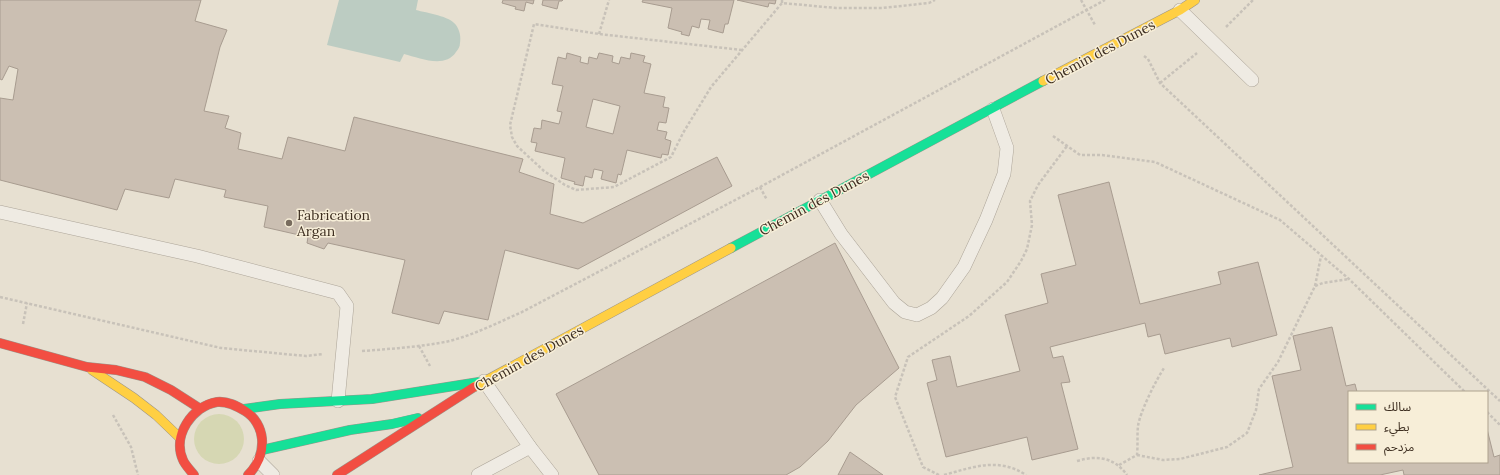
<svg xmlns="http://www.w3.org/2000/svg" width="1500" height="475" font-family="Lora,'Noto Sans Arabic',serif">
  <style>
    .green { fill: #d6d7b3 }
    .water { fill: #bcccc2 }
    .building { fill: #cbbfb2; stroke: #a89c90; fill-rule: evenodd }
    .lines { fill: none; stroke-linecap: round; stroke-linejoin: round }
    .lane-casing { stroke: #ada599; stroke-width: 14 }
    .fast-casing { stroke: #9c958a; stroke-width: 10 }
    .slow-casing { stroke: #9c958a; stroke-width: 10 }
    .jam-casing { stroke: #9c958a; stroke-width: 10 }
    .path { stroke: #c8c2b9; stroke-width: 2.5; stroke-dasharray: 3 2; stroke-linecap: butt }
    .lane { stroke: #efebe3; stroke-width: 13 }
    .fast { stroke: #16e098; stroke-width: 9 }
    .slow { stroke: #ffcf43; stroke-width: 9 }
    .jam { stroke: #f24e42; stroke-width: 9 }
    .poi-dot { fill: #786c5e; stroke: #f7eed8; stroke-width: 1.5 }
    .labels { text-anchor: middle; stroke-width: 3; stroke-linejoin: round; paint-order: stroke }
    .street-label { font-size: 14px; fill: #3d2e20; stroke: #f7eed8 }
    .poi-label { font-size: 14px; fill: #3d2e20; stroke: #f7eed8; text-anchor: start }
  </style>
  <rect width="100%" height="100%" fill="#e7e0d1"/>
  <!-- green -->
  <circle class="green" cx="219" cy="439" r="25"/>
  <!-- water -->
  <path class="water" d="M339,0H418L416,10C427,13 450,16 456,25C460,31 461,37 460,43C460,47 458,49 456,52C445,69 420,58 404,54L400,62L327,45Z"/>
  <!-- building -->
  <g class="building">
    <path d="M0,0H201L195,21L227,30L220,47L204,111L229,116L225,128L241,133L238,149L282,159L288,137L345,151L354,117L523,159L519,172L554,184L550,214L583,223L717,157L732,186L578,269L505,250L488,320L444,311L439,324L392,313L405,260L328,243L324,249L307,243L308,237L264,227L268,206L224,197L226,190L175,179L169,198L125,189L117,210L0,180V98L13,100L18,69L9,66L2,80L0,79Z"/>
    <path d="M503,0H534L533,4L526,2L524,11L515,9L516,7L502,3Z"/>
    <path d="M543,0H563L562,1H559L557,9L542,5Z"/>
    <path d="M643,0H734L728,24H725L723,33L708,29L710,20L701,19L699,28L692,26L689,36L681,34L682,32L668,28L672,8L642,2Z"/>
    <path d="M737,0H776L775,4L769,3L768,7Z"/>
    <path d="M567,53L581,57L580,62L588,64L589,57L597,59L599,53L613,56L612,62L619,64L621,57L630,59L631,53L645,56L643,62L651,64L644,93L665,97L663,107L669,108L666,123L659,122L657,130L667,132L665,139L671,141L668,155L662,154L661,158L627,150L621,175L618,174L616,183L601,179L603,171L594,169L592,178L585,176L583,186L574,184L575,182L561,178L565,158L535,151L537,143L531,142L534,128L541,129L542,120L559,124L562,112L557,111L563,86L552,84L558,57L566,59ZM593,99L620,106L613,134L586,127Z"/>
    <path d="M1109,182L1140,304L1221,284L1218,272L1258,262L1277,335L1232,347L1230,338L1165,354L1160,334L1148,337L1145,323L1050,347L1053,358L1063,356L1070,382L1061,383L1078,449L1032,460L1027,437L946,457L927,383L937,380L932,360L950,356L957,387L1020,371L1005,315L1048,303L1041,274L1076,265L1058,195Z"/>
    <path d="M835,243L899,368L856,405L828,441L800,467L786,475H599L556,394Z"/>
    <path d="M1332,327L1346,386L1355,384L1357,392H1349V462H1487V429L1494,457L1500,455V475H1404L1403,470L1380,475H1259L1293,467L1272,376L1301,370L1293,336Z"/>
    <path d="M850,452L883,475H838Z"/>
  </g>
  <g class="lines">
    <!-- lane casing -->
    <g class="lane-casing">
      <g id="lane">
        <path d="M1180,10L1252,80"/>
        <path d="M820,200L841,234L894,303L905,312L917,315L931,308L942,298L964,267L986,220L1004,174L1007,148L993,109"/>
        <path d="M0,212L197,256L338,293L347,306L338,401"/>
        <path d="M484,381L530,447L552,475"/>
        <path d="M259,461L273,475"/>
        <path d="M478,475L530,447"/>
      </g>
    </g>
    <!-- fast casing -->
    <g class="fast-casing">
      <g id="fast">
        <path d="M731,248L1043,81"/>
        <path d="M244,409L280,404L372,399L479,382"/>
        <path d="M262,450L350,430L392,424L418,418"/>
      </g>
    </g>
    <!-- slow casing -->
    <g class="slow-casing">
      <g id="slow">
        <path d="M1043,81L1180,10L1195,0"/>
        <path d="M92,370L134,398L156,415L180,438"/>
        <path d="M474,387L731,248"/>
      </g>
    </g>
    <!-- jam casing -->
    <g class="jam-casing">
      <g id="jam">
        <path d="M0,343L87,367L116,370L145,377L171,390L199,408"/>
        <path d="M194,475C191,471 185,465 183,460C172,436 192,406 217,402C228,401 237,406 245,411C255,417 261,428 262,439C263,453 258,465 248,475"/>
        <path d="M337,475L474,387"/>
      </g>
    </g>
    <!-- path -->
    <g class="path">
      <path d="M782,0V3L836,8H882L929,3L935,0"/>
      <path d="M1081,0L1095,25"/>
      <path d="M1226,27L1253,0"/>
      <path d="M599,34L609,0"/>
      <path d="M742,50L599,34L534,24L510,125L512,137L517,146L544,171L565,185L576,190L614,187L671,157L683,133L711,87L782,3"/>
      <path d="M1144,56L1148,59L1160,83L1500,401"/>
      <path d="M1160,83L1197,53"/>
      <path d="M1053,136L1080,155H1102L1155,162L1280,220L1349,279L1465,392"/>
      <path d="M760,187L767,200"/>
      <path d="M1315,286L1321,256"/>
      <path d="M0,297L221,348L306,356L323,354"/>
      <path d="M23,324L27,303"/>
      <path d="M419,346L430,366"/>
      <path d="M362,351C390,349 417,347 445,342C472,336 497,323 522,312L760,187L1105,0"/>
      <path d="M1487,412L1500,425"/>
      <path d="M113,415L131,447L138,475"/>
      <path d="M1137,455L1163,460L1180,459L1227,447L1247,433L1256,410L1259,389L1278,362L1315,286L1323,283L1349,279"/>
      <path d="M1077,461C1097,455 1114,457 1127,475"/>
      <path d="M1119,465L1137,455C1138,445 1137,435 1138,426C1140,412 1156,380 1164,368"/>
      <path d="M939,475L923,467L895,397L908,357L969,316L1007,282L1021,261L1027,249L1032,225L1030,201L1038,185L1067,146"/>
      <path d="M944,475C973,467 999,457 1026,475"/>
    </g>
    <!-- lane -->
    <use href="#lane" class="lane"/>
    <!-- fast -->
    <use href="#fast" class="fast"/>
    <!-- slow -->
    <use href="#slow" class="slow"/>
    <!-- jam -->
    <use href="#jam" class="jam"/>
  </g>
  <!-- markers -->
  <circle class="poi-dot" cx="289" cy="223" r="4"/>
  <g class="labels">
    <!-- street labels -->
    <g class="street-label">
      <text transform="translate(1100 52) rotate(-28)" y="5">Chemin des Dunes</text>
      <text transform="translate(814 203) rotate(-28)" y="5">Chemin des Dunes</text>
      <text transform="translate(529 358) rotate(-29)" y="5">Chemin des Dunes</text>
    </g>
    <!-- poi labels -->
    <g class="poi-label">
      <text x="297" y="220">Fabrication<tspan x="297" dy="16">Argan</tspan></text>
    </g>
  </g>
  <!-- legend -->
  <rect x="1348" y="391" width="140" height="72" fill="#f7eed8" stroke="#ada18e"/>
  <rect x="1356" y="404" width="20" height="6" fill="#16e098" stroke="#ada18e"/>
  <text x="1384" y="411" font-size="12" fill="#3d2e20">سالك</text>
  <rect x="1356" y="424" width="20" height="6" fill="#ffcf43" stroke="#ada18e"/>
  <text x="1384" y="431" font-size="12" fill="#3d2e20">بطيء</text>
  <rect x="1356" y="444" width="20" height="6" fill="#f24e42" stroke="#ada18e"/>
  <text x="1384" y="451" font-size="12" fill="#3d2e20">مزدحم</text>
</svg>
